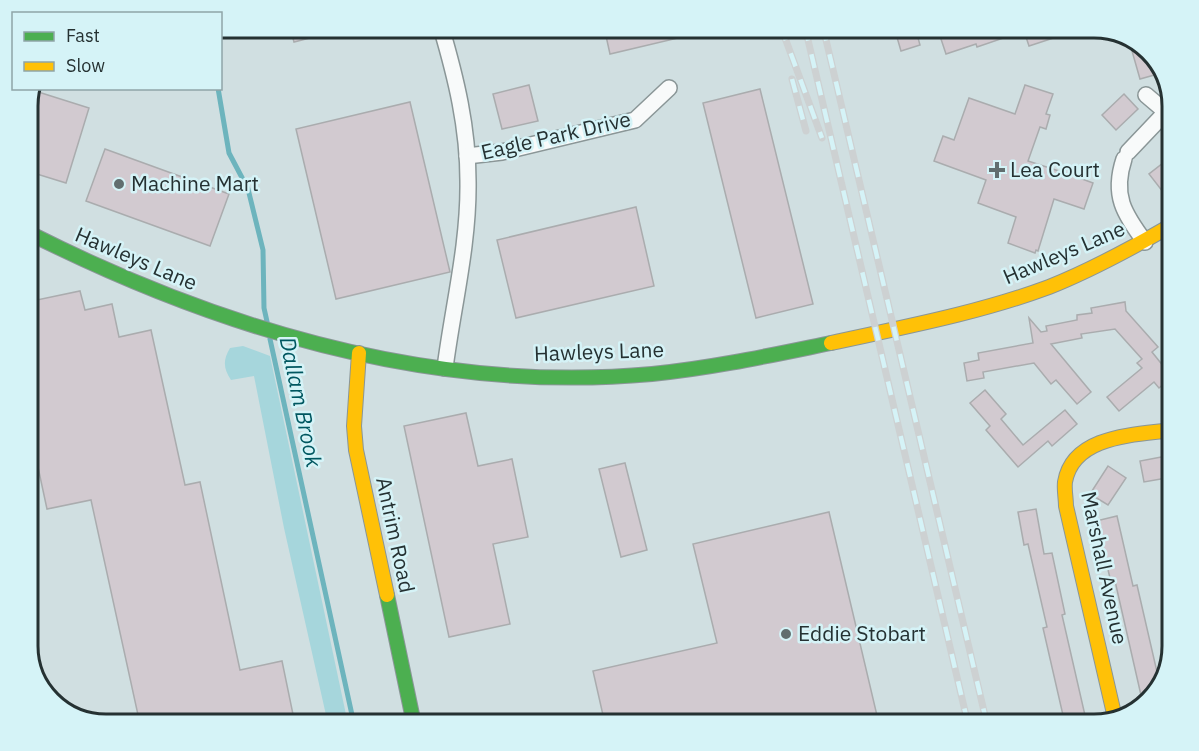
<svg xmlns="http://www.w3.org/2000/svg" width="1199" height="751" font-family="'IBM Plex Sans',sans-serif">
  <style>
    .green { fill: #a6d6dc }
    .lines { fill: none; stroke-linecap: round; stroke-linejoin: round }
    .stream { stroke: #6db4bd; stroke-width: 5 }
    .building { fill: #d2cad0; stroke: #aaacae; stroke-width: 1.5 }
    .street-casing { stroke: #8a9697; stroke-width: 18 }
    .fast-casing { stroke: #8a9697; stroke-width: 16 }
    .slow-casing { stroke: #8a9697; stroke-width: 16 }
    .street { stroke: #f8fafa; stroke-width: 15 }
    .fast { stroke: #4caf50; stroke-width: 14 }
    .slow { stroke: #ffc107; stroke-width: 14 }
    .rail-casing { stroke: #cdd1d2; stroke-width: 7 }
    .rail { stroke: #d5f3f7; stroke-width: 4.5; stroke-dasharray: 14; stroke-linecap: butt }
    .poi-dot { fill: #616e6f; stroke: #d5f3f7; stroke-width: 2 }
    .labels { text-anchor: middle; stroke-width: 5; stroke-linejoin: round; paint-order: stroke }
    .street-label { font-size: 21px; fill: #253132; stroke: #d5f3f7 }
    .poi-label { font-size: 21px; fill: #253132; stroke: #d5f3f7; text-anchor: start }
    .water-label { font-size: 22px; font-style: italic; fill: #005760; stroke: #d5f3f7 }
    .rim { fill: none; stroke: #253132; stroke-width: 3 }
  </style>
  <rect width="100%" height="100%" fill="#d0dfe1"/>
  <!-- green -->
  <path class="green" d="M243,346L270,356L348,724H328L284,528L254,376L231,380C223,368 223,360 230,348Z"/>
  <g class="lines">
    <!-- stream -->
    <g class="stream">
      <path d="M218,88L229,153L248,189L263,250L264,308L268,326"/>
      <path d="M270,339L354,724"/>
    </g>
  </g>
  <!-- building -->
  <g class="building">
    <path d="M290,27H332L333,32L294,42Z"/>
    <path d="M604,27H676L678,38L610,54Z"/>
    <path d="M894,27H915L920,45L901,51Z"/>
    <path d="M946,27H1078V30L1029,46L1024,31L977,47L976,44L946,54L938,30Z"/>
    <path d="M1144,47L1153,57L1158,74L1140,79L1132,51Z"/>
    <path d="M529,85L538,121L502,129L493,94Z"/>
    <path d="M1025,85L1053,94L1046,114L1050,115L1046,129L1040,127L1028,161L1062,172L1064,167L1076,171L1074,176L1093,183L1084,209L1054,199L1038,251L1036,250L1035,253L1008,243L1016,217L978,203L986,180L934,161L943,136L954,140L969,98L1015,114Z"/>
    <path d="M760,89L813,304L756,318L703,103Z"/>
    <path d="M32,90L89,108L66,183L27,171V100Z"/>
    <path d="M1124,94L1138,109L1116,130L1102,115Z"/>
    <path d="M410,102L450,272L336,299L296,129Z"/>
    <path d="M105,149L229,194L210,246L86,201Z"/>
    <path d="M1172,156V185L1163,192L1149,174Z"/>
    <path d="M636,207L654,286L516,318L497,240Z"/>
    <path d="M80,291L85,310L112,304L119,337L151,330L185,485L200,482L240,670L282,661L295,724H140L91,500L47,509L27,416V302Z"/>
    <path d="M1125,302L1126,311L1158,347L1152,352L1172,377L1159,388L1154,382L1119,411L1107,397L1142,368L1137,363L1142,359L1115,329L1081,334L1082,338L1051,344L1091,392L1077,404L1056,380L1051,384L1034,363L983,372L984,378L967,381L964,363L979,360L978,353L1033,343L1029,318L1041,332L1047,331L1046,326L1077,320V315L1092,313L1091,308Z"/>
    <path d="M985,390L1006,414L1001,419L1023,445L1065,410L1077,424L1052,446L1048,441L1018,467L986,430L990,426L970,403Z"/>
    <path d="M466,413L478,466L512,459L528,537L493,544L510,624L449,637L404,426Z"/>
    <path d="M1172,455V477L1144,482L1140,461Z"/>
    <path d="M625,463L647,550L621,557L599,469Z"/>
    <path d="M1108,466L1126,478L1108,505L1090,494Z"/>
    <path d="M1036,509L1044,554L1052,553L1065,614L1062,615L1087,724H1065L1043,628L1047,627L1028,544L1024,545L1018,512Z"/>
    <path d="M829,512L879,724H605L593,671L717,643L693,544Z"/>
    <path d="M1117,516L1133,586L1137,585L1160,685L1159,689L1143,704L1115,581L1111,582L1096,521Z"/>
  </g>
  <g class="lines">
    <!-- street casing -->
    <g class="street-casing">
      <g id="street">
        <path d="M441,27C456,78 468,127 468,181C469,244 453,306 445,368"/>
        <path d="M1128,152L1166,112L1146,95"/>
        <path d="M467,156L502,152L635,120L669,88"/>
        <path d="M1124,159C1112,195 1124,214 1145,242"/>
      </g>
    </g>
    <!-- fast casing -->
    <g class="fast-casing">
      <g id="fast">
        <path d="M27,232C221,330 433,394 652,374C713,368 772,355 831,343"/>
        <path d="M387,595L414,724"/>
      </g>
    </g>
    <!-- slow casing -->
    <g class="slow-casing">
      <g id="slow">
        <path d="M831,343C904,327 979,313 1049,287C1092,270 1132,248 1172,225"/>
        <path d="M359,353L354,426L356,450L387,595"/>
        <path d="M1115,718L1066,506C1066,498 1064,490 1065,482C1073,435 1135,435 1172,430"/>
      </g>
    </g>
    <!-- street -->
    <use href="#street" class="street"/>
    <!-- fast -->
    <use href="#fast" class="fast"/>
    <!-- slow -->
    <use href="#slow" class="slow"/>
    <!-- rail casing -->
    <g class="rail-casing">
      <g id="rail">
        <path d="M781,27L822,138"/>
        <path d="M805,27L968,724"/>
        <path d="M823,27L987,724"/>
        <path d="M792,79L806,131"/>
      </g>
    </g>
    <!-- rail -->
    <use href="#rail" class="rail"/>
  </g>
  <!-- markers -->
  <g class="poi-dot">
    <path d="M994 161h6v6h6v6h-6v6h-6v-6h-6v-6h6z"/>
    <circle cx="119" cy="184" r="6"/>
    <circle cx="786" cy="634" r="6"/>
  </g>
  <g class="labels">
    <!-- street labels -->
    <g class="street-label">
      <text transform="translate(556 136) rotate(-13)" y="7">Eagle Park Drive</text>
      <text transform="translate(1064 253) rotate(-23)" y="7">Hawleys Lane</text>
      <text transform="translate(136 259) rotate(23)" y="7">Hawleys Lane</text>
      <text transform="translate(599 352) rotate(-2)" y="7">Hawleys Lane</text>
      <text transform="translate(395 535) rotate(78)" y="7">Antrim Road</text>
      <text transform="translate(1104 568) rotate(78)" y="7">Marshall Avenue</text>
    </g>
    <!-- poi labels -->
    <g class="poi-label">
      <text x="1010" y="177">Lea Court</text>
      <text x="131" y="191">Machine Mart</text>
      <text x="798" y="641">Eddie Stobart</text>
    </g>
    <!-- water labels -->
    <g class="water-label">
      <text transform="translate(301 402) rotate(78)" y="8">Dallam Brook</text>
    </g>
  </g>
  <!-- crop -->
  <path d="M0 0H1199V751H0ZM106 38H1094A68 68 0 0 1 1162 106V646A68 68 0 0 1 1094 714H106A68 68 0 0 1 38 646V106A68 68 0 0 1 106 38Z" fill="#d5f3f7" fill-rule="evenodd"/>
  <path class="rim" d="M106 38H1094A68 68 0 0 1 1162 106V646A68 68 0 0 1 1094 714H106A68 68 0 0 1 38 646V106A68 68 0 0 1 106 38Z"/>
  <!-- legend -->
  <rect x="12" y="12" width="210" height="78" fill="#d5f3f7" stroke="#8fa5a8" stroke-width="1.5"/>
  <rect x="24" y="32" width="30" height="9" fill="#4caf50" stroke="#8fa5a8" stroke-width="1.5"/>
  <text x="66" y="42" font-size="18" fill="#253132">Fast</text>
  <rect x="24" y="62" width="30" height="9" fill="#ffc107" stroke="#8fa5a8" stroke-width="1.5"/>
  <text x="66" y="72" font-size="18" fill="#253132">Slow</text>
</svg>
